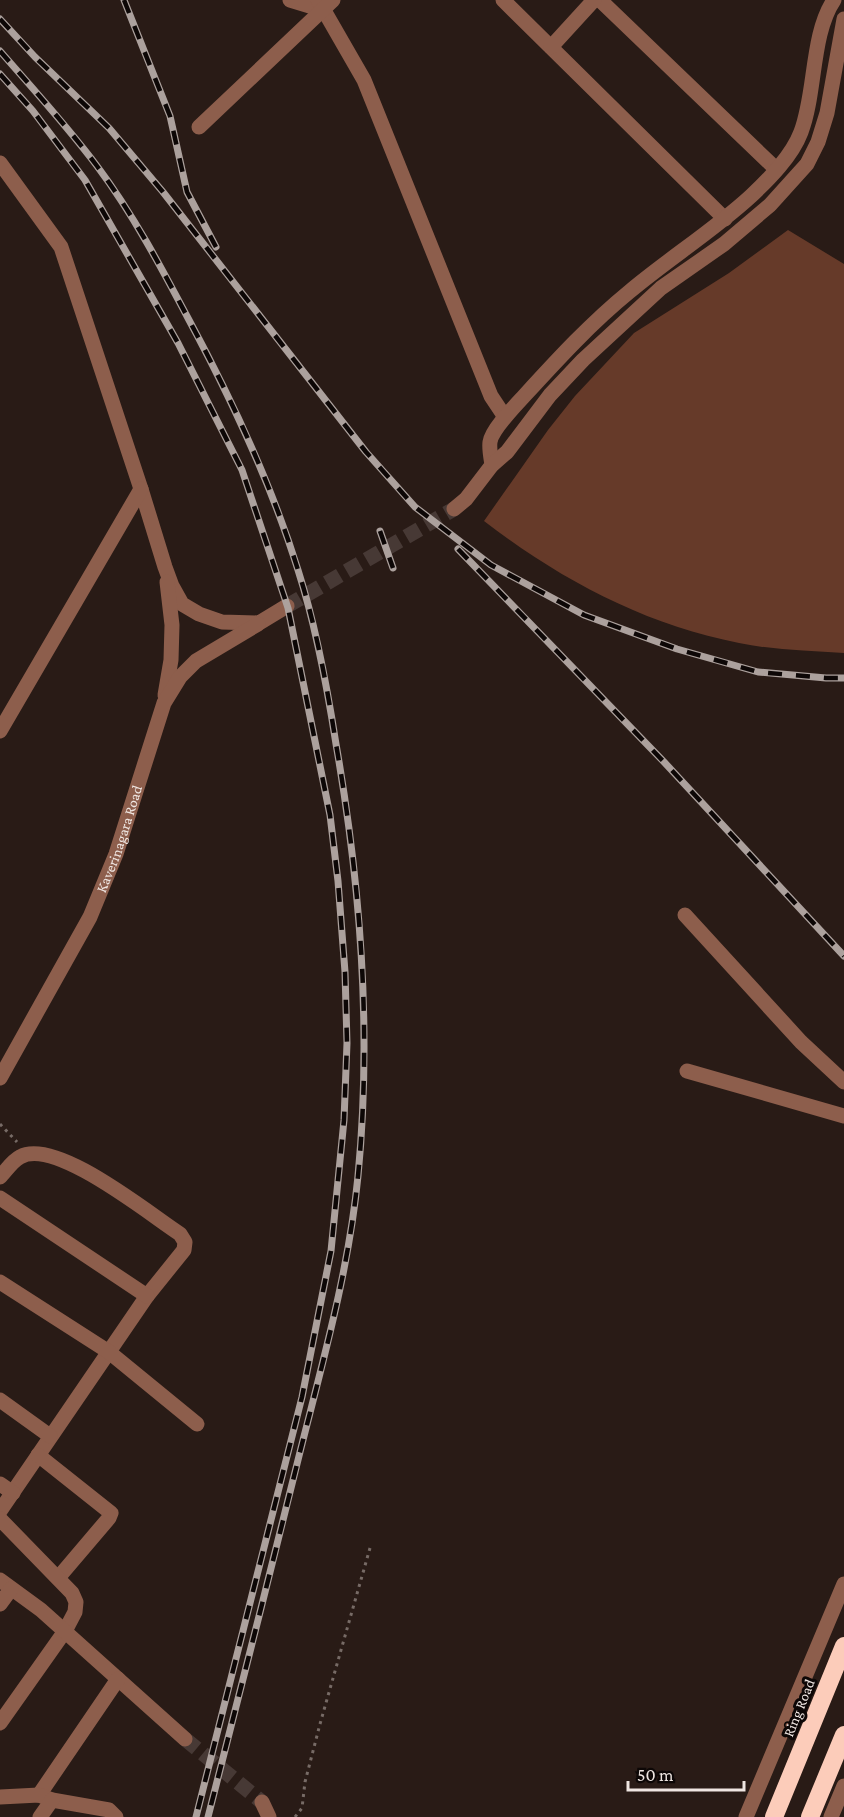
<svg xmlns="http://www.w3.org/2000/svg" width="844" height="1817" font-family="'Crimson Pro',serif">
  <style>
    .green { fill: #663a29 }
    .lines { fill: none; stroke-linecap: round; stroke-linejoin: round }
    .minor-tunnel { stroke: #473935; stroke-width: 15; stroke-dasharray: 15 8; stroke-linecap: butt }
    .path { stroke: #776b66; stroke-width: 3; stroke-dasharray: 3 4.5; stroke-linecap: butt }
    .minor { stroke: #8d5e4c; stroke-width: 15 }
    .highway { stroke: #fcccba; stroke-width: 18 }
    .rail-casing { stroke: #aca19d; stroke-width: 7 }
    .rail { stroke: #0d0706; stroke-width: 4.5; stroke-dasharray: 14; stroke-linecap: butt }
    .labels { text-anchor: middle; stroke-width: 6; stroke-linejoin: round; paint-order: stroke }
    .street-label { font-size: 15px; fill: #efe6e2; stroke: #0d0706 }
  </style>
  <rect width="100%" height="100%" fill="#291b16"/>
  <!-- green -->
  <path class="green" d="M788,230L844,264V653C809,651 773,650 739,643C645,625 559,579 484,521L548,430L575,396L634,333L729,273Z"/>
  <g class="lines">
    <!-- minor-tunnel -->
    <g class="minor-tunnel">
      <path d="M287,606L454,509"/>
      <path d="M185,1739L262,1802"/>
    </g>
    <!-- path -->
    <g class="path">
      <path d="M0,1124L17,1142"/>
      <path d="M295,1817L302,1808L305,1782L320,1724L370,1548"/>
    </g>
    <!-- minor -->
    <g class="minor">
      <path d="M290,0L323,10"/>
      <path d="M318,0L364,80L491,396L505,417"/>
      <path d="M503,0L725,219"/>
      <path d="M600,0L776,169"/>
      <path d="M551,47L594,0"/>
      <path d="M199,127L333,0"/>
      <path d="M0,163L61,247L141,489L165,567L172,586L182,604L199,614L222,622L259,623L287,606"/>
      <path d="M492,465C491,458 489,449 490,442C492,429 516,405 525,395C558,359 591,323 629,292C668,259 713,231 751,196C769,179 792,156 801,132C816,93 811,34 834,0"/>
      <path d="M454,509L466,499L492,465L507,452L550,395L583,360L661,288L724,244L770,205L807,164L818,142L827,113L844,19"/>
      <path d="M165,695L171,660L172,625L167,582"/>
      <path d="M0,731L141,489"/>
      <path d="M685,915L801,1042L844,1082"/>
      <path d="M687,1071L844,1116"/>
      <path id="s1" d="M0,1078L90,917L116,854L164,703L180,677L196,661L258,624"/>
      <path d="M0,1177C6,1171 12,1161 20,1157C55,1137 149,1214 180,1234L185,1242L184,1250L147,1296L0,1511"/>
      <path d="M0,1198L147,1296"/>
      <path d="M0,1282L109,1352L197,1424"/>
      <path d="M0,1400L50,1436"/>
      <path d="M38,1455L111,1513L109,1518L58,1578"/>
      <path d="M0,1484L13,1493"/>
      <path d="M0,1519L72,1593L76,1602L75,1612L65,1631L0,1723"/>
      <path d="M0,1580L41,1610L185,1739"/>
      <path d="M0,1604L11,1589"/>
      <path d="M39,1795L118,1679"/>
      <path d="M0,1797L39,1795L52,1800L109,1810L116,1817"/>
      <path d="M262,1802L269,1817"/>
      <path d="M40,1817L52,1800"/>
      <path d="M746,1817L844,1584"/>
      <path d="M831,1817L844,1786"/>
    </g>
    <!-- highway -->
    <g class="highway">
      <path d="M774,1817L844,1646"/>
      <path d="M810,1817L844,1735"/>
    </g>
    <!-- rail casing -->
    <g class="rail-casing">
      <g id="rail">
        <path d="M124,0L170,116L187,192L216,247"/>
        <path d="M0,19L35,57L109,128L163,192L366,452L415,507L491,565L584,615L677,649L758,672L826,678H844"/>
        <path d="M0,51C33,89 67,126 97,166C133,214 161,267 189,320C232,400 271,483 298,570C316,626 327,686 336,744C361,887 372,1031 358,1176C349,1269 323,1361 300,1452C270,1574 239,1695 208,1817"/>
        <path d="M0,74L33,111L85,180L178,343L242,470L288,608L330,815L338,881L345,972L347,1043L344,1120L331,1251L302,1397L196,1817"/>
        <path d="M380,531L393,568"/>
        <path d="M458,549L665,763L844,956"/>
      </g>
    </g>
    <!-- rail -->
    <use href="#rail" class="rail"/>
  </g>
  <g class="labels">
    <!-- street labels -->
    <g class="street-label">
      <text dy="5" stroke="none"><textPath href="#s1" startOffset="268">Kaverinagara Road</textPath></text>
      <text transform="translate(799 1708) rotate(-68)" y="5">Ring Road</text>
    </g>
  </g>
  <!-- scale -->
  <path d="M628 1781v9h116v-9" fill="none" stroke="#efe6e2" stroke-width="3"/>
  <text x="637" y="1781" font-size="18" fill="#efe6e2" stroke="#0d0706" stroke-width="4.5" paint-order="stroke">50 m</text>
</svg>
